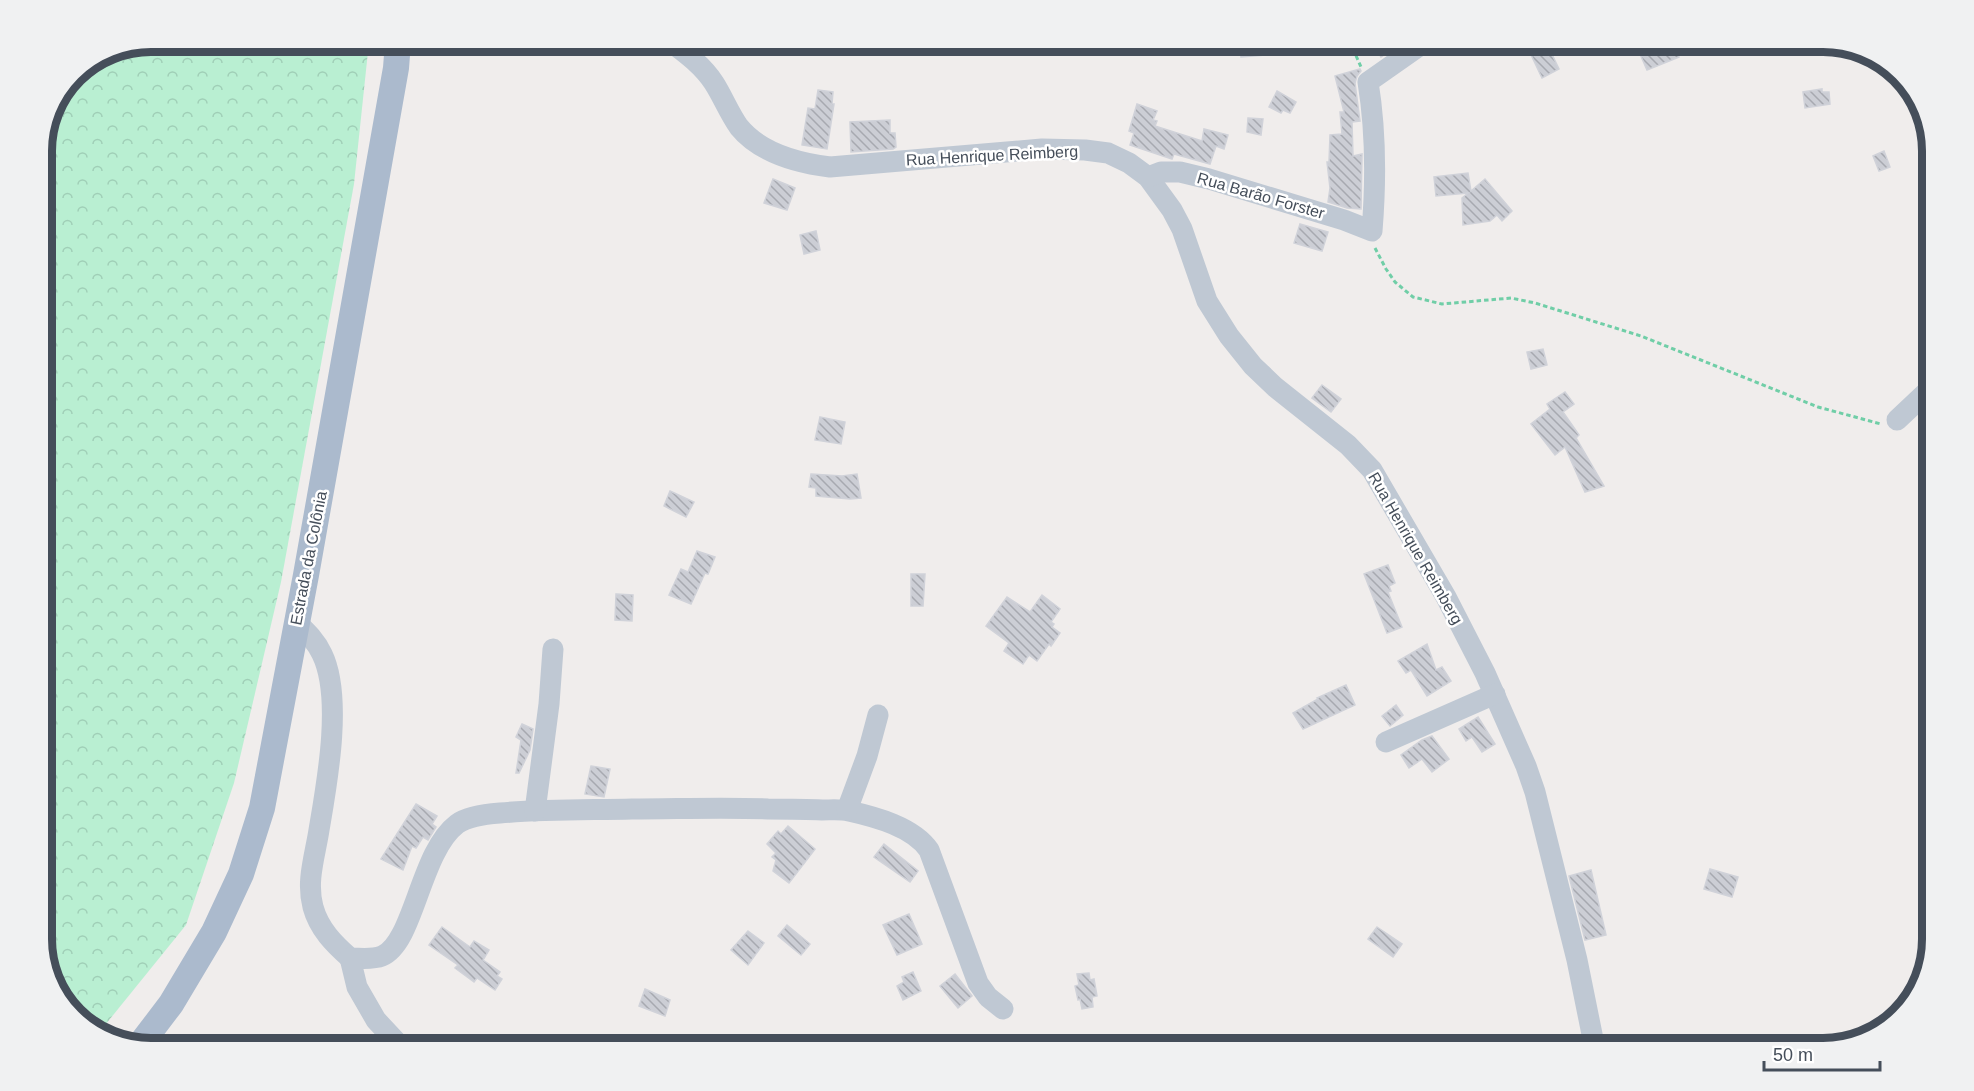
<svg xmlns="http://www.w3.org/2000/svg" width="1974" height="1091" font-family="Helvetica,sans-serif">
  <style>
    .forest { fill: url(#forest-crowns) }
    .building { fill: url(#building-back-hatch); stroke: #d0d2d9; stroke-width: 1.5 }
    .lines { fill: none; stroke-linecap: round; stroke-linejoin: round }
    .path { stroke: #70cea7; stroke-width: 3; stroke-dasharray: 4.5 3; stroke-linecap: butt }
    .minor { stroke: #bfc8d3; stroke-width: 21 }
    .major { stroke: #abbacd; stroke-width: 26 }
    .labels { text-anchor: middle; stroke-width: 5; stroke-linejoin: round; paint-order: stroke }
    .street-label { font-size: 16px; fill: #454e5a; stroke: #fff }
    .rim { fill: none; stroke: #454e5a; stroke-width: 8 }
  </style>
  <defs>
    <pattern id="forest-crowns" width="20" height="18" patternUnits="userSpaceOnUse" patternTransform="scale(1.5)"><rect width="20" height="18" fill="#b9efd2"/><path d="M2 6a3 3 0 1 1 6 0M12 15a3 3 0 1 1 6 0" fill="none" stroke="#a0cfb7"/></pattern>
    <pattern id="building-back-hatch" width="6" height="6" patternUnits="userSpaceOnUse" patternTransform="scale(1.5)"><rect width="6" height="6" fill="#ccced5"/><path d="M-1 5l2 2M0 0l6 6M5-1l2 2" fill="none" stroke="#a7a9b0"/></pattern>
  </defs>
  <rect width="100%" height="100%" fill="#f0edec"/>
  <!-- forest -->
  <path class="forest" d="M151,42H369L354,184L281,582L234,783L186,925L97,1035L57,995L42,947V144L74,74L110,50Z"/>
  <!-- building -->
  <g class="building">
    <path d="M1239,42H1264L1265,55L1241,57Z"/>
    <path d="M1371,42H1395L1397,46L1381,57Z"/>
    <path d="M1525,42H1546L1559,69L1542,78Z"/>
    <path d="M1673,42L1679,57L1647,70L1640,54Z"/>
    <path d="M1360,69L1361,71L1357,76L1355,83L1360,121L1352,122L1353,156L1362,154L1361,209L1347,208L1328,202L1330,188L1327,162H1329L1330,135L1342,134L1340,112H1344L1335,76Z"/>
    <path d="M1822,89V92H1829L1830,104L1805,108L1803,92Z"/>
    <path d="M818,90L833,92L832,104H834L827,149L802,145L808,108L815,109Z"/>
    <path d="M1277,91L1296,102L1290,113L1283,110L1281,113L1269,107Z"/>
    <path d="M1137,104L1157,111L1153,120L1157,121L1155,126L1202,141L1204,129L1228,135L1224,149L1216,146L1210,164L1174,154L1172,159L1130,145L1134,133L1129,131Z"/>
    <path d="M1248,118L1263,119L1261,135L1247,132Z"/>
    <path d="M890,120V133H895L896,147L893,149L851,152L850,122Z"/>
    <path d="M1884,151L1890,167L1879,171L1873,156Z"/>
    <path d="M1468,173L1471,191L1485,179L1512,211L1502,221L1497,215L1490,221L1463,225L1462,198L1468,193L1436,196L1434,177Z"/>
    <path d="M773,179L795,188L787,210L764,203Z"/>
    <path d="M1300,224L1328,232L1322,251L1294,243Z"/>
    <path d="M816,231L820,250L804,254L800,235Z"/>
    <path d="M1543,349L1547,365L1531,369L1527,352Z"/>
    <path d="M1322,385L1341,399L1331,412L1312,398Z"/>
    <path d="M1565,392L1574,404L1563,412L1579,435L1576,438L1604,486L1585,492L1565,447L1555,455L1531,424L1550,409L1547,404Z"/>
    <path d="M820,417L845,422L841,444L815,440Z"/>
    <path d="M811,474L842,476L857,474L861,498L850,499L816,496V488L809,487Z"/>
    <path d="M670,491L694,502L686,517L664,506Z"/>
    <path d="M697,551L715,557L708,574L705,573L691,604L669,595L681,569L688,572Z"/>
    <path d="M1388,565L1395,583L1389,586L1391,591L1388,592L1402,627L1387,633L1364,574Z"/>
    <path d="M911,574H925L923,606H911Z"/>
    <path d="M616,594L633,595L632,621L615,620Z"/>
    <path d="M1042,595L1060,609L1051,622L1054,624L1052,627L1060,633L1051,646L1049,644L1037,661L1029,655L1023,664L1004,651L1009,643L986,626L1007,597L1030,612Z"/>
    <path d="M1427,644L1436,670L1442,667L1451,681L1427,696L1411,670L1406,673L1398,661Z"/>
    <path d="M1346,685L1355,705L1303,729L1293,713L1318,699L1317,698Z"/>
    <path d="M1396,705L1403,715L1390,726L1382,716Z"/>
    <path d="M1478,717L1495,744L1482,752L1472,737L1466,741L1459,729Z"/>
    <path d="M522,724L533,729L530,750L519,773H516L521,740L516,737Z"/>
    <path d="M1432,736L1449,759L1432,772L1422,759L1409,768L1401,755L1422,740Z"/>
    <path d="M591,766L610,769L604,797L585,794Z"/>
    <path d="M416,804L437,816L432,824L436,827L428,840L423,837L416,848L412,846L403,870L381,859Z"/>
    <path d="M788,826L815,849L789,883L773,871L776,860L772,857L776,853L767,844L778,831L781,834Z"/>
    <path d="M884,844L918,871L910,882L874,857Z"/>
    <path d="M1710,869L1738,877L1732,897L1704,889Z"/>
    <path d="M1591,870L1606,935L1585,940L1569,876Z"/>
    <path d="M909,914L922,944L897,955L883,925Z"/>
    <path d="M787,925L810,944L801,955L778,936Z"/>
    <path d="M442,927L470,947L474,941L489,950L483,960L500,972L497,976L502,979L495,990L477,978L474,982L455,968L458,965L429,945Z"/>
    <path d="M1377,927L1402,944L1393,957L1368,939Z"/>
    <path d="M748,931L764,943L748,965L731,950Z"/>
    <path d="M913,972L921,991L903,1000L897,986L904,982L902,977Z"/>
    <path d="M1089,973L1090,980L1094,979L1097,996L1092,997L1093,1007L1082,1009L1080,999L1078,1000L1075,986L1079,985L1077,974Z"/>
    <path d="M955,974L972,996L958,1008L940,986Z"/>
    <path d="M645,989L670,1000L665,1016L639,1006Z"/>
  </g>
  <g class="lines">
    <!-- path -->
    <g class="path">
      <path d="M1350,42L1361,67"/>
      <path d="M1375,248L1386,269L1395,282L1413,297L1442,304L1511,298L1535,303L1641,336L1818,407L1881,424"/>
    </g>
    <!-- minor -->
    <g class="minor">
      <path d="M671,42C687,54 703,66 714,83C723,97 729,113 739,127C761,154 798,163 830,167L1042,149L1085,150L1108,153L1129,163L1148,177L1172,210L1182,229L1207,301L1229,336L1253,366L1275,387L1348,445L1372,470L1446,597L1485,673L1526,766L1535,792L1577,960L1595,1049"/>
      <path d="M1148,177L1161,172H1180L1209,179L1344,220L1372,231C1376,182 1376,131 1368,82L1425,42"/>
      <path d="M1897,420L1932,387"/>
      <path d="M296,622C307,632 316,641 322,654C343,697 327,783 319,830C315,856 306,881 313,907C319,929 334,944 350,958C360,958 372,960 382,956C414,943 420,852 457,824C468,816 486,814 500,813C544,809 588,810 632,809C677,809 722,807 768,809C786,809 804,809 822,810C831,810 841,809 849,811C876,817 913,827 929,850L978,983L988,997L1003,1009"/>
      <path d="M1386,742L1495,694"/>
      <path d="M847,810L867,756L878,715"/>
      <path d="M535,811L549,704L553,649"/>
      <path d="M350,958L357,987L376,1020L403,1049"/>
    </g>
    <!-- major -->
    <path class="major" d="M139,1046L171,1004L214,932L241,874L262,808L306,575L396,68L398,42"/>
  </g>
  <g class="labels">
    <!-- street labels -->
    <g class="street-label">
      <text transform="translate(992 155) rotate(-3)" y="6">Rua Henrique Reimberg</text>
      <text transform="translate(1261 195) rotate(16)" y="6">Rua Barão Forster</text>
      <text transform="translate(1416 548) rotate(60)" y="6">Rua Henrique Reimberg</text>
      <text transform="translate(308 558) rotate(-79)" y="6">Estrada da Colônia</text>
    </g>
  </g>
  <!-- crop -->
  <path d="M0 0H1974V1091H0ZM151 52H1823A99 99 0 0 1 1922 151V939A99 99 0 0 1 1823 1038H151A99 99 0 0 1 52 939V151A99 99 0 0 1 151 52Z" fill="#f0f1f2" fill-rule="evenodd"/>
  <path class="rim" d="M151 52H1823A99 99 0 0 1 1922 151V939A99 99 0 0 1 1823 1038H151A99 99 0 0 1 52 939V151A99 99 0 0 1 151 52Z"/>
  <!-- scale -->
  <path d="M1764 1061v9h116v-9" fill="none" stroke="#454e5a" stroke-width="3"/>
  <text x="1773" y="1061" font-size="18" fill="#454e5a" stroke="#ffffff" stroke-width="4.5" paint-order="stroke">50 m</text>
</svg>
